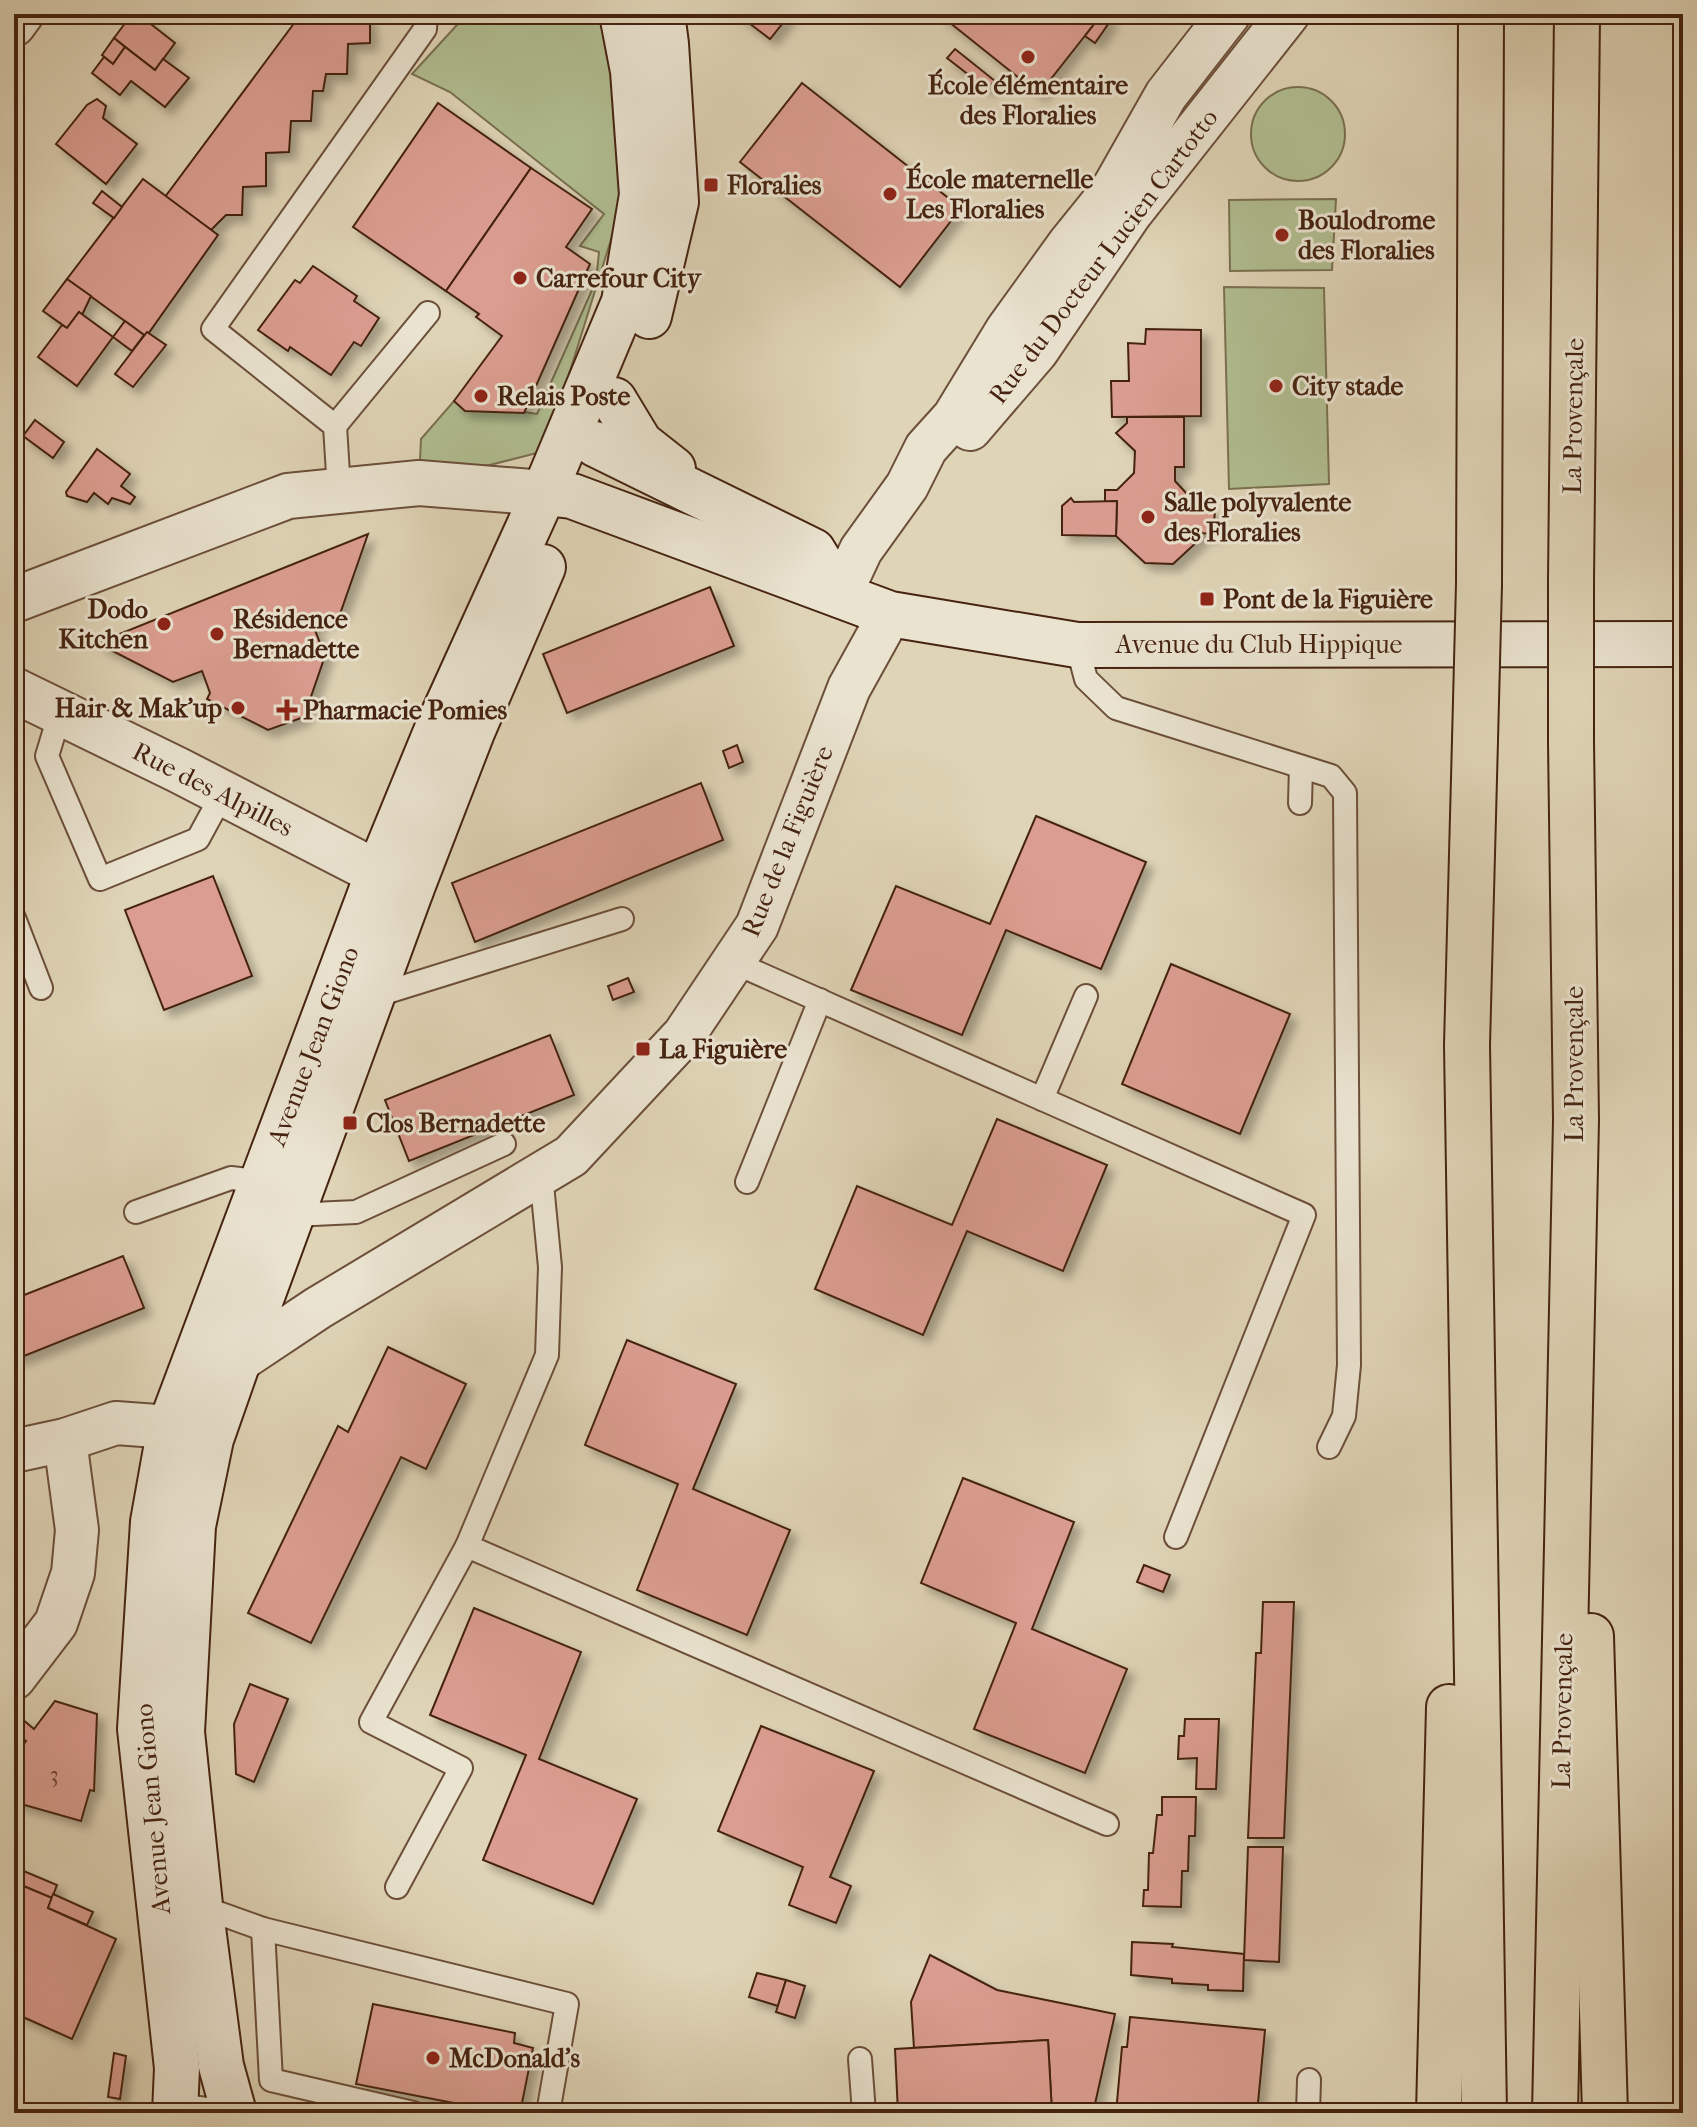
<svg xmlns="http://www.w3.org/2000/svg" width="1697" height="2127" font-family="'IM FELL French Canon',serif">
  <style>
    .green { fill: #b0bd90; stroke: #7a7050; stroke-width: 2 }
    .building { fill: #db9d90; stroke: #452310; stroke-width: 2; filter: url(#shadow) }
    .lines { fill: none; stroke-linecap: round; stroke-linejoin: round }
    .service-casing { stroke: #6c4f3a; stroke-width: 26 }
    .minor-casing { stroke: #6c4f3a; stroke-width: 46 }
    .tertiary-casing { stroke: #6c4f3a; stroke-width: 48 }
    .secondary-casing { stroke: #452310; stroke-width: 48 }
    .motorway-casing { stroke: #452310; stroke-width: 48 }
    .service { stroke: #eae3d0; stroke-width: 22 }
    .minor { stroke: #eae3d0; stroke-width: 42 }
    .tertiary { stroke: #eae3d0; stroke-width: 44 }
    .secondary { stroke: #eae3d0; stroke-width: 44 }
    .motorway { stroke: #dfd4b6; stroke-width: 44 }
    .motorway-bridge-casing { stroke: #452310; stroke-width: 48; stroke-linecap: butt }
    .motorway-bridge { stroke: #dfd4b6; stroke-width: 44 }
    .poi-dot { fill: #8f2418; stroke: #eae3d0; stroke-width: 3 }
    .labels { text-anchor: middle; stroke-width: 6; stroke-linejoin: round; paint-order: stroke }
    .number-label { font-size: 22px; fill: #6a4230 }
    .poi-label { font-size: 26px; font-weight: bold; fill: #452310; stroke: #eae3d0; text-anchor: start }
    .street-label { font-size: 26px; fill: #452310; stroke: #eae3d0 }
  </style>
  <defs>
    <filter id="shadow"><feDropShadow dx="7" dy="7" stdDeviation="4" flood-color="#0004"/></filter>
  </defs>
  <rect width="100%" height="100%" fill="#dfd4b6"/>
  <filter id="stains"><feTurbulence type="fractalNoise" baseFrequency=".0025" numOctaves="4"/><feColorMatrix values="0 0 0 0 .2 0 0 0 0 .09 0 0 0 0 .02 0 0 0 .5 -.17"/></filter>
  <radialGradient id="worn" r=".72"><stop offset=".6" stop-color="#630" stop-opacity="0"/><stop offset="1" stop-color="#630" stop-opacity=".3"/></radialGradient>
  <!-- green -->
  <g class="green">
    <path d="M467,14H609L629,182L545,451L419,483L421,439L454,401L537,414L596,281L599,252L580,246L604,214L450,92L412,74Z"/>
    <circle cx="1298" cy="134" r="47"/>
    <path d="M1336,199L1332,270L1230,271L1229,200Z"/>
    <path d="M1224,287L1324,288L1329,484L1229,489Z"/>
  </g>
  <!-- building -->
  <g class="building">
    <path d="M132,14H138L175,43L155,70L114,38Z"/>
    <path d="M301,14H367L365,16L370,25V43L348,44L347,74H326L323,91H313L311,121H291L289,152L266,153V186L243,187L242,215H226L211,230L165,197Z"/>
    <path d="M737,14H790L770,39Z"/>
    <path d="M939,14H1102L1039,94Z"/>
    <path d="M1102,14L1111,20L1095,43L1085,36Z"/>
    <path d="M114,38L125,47L113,64L102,55Z"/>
    <path d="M125,47L155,70L163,59L189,78L165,107L131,81L120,95L92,73L104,57L113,64Z"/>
    <path d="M955,49L995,81L987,89L947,58Z"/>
    <path d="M802,83L961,208L900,287L740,162Z"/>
    <path d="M97,99L106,106L103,118L137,144L106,184L56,144L87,105Z"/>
    <path d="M438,103L531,168L446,291L353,227Z"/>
    <path d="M531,168L592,209L566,247L590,264L524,413L465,411L454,401L502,336L476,317L479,314L446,291Z"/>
    <path d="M143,179L218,235L148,334L144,335L67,279Z"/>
    <path d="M102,191L122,207L114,218L93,203Z"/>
    <path d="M313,266L357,296L354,301L379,318L361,346L354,342L331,375L290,347L288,351L258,330L295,280L300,283Z"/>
    <path d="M67,279L91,296L82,315L79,312L67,328L43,311Z"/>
    <path d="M79,312L113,337L77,386L38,357L62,325L67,328Z"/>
    <path d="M125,321L144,335L132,351L113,337Z"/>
    <path d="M1146,329L1201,330V416L1112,417L1111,381H1129L1128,343L1145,344Z"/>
    <path d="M147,332L166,345L133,387L115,374Z"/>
    <path d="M1127,417H1184V467H1175V481L1202,510L1215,511L1213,534L1200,533L1199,540L1173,564L1145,563L1116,536L1117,501L1105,502V490H1117L1134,473L1135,451L1116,433L1127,423Z"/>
    <path d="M35,420L64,442L53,458L23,436Z"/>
    <path d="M97,449L130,474L121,486L135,497L130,504L112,498L108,504L94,493L87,502L67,496L66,492Z"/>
    <path d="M1071,498L1074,502L1117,501L1116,536L1062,535V506Z"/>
    <path d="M368,534L340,614L313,625L322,648L327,650L304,717L268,730L207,699L210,693L202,671L173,682L97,643Z"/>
    <path d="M710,587L734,646L567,713L543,654Z"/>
    <path d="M737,745L743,762L729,768L723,751Z"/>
    <path d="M701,783L723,840L475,942L452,883Z"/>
    <path d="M1036,816L1146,862L1101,969L1006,930L962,1035L851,990L896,886L990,924Z"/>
    <path d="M213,876L252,976L164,1010L125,910Z"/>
    <path d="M1171,964L1290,1014L1240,1134L1122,1084Z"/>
    <path d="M628,978L634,992L613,1000L608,986Z"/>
    <path d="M550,1035L574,1095L409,1161L385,1100Z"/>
    <path d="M997,1119L1107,1165L1063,1271L967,1231L923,1335L815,1289L857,1186L952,1225Z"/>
    <path d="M123,1256L144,1308L14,1360V1299Z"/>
    <path d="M627,1340L736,1384L693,1489L790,1530L747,1635L637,1590L678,1484L585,1445Z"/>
    <path d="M388,1347L466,1384L426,1469L401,1457L311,1643L248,1613L338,1426L348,1432Z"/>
    <path d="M963,1478L1074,1522L1032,1629L1127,1669L1085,1773L974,1729L1016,1623L921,1583Z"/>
    <path d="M1144,1565L1170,1575L1163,1592L1137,1582Z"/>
    <path d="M1263,1602H1294L1284,1838H1248L1256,1653H1261Z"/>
    <path d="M474,1608L581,1652L539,1759L637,1799L593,1904L483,1860L526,1755L430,1715Z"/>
    <path d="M250,1684L288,1699L254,1782L236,1774L234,1724Z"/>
    <path d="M55,1701L97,1714L94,1791L90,1790L81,1821L14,1802V1758L26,1741L14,1732V1729L22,1719L34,1729Z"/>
    <path d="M1185,1719H1219L1216,1789H1196L1197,1758L1178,1759L1179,1736H1184Z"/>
    <path d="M761,1726L874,1771L830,1877L851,1886L836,1923L789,1905L803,1867L718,1831Z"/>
    <path d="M1162,1797H1196L1195,1836H1189L1188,1871H1182L1181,1907L1143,1906L1144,1890H1148L1149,1853H1153L1157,1815H1162Z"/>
    <path d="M1248,1847H1283L1279,1962L1244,1960Z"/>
    <path d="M14,1867L57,1885L52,1898L14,1882Z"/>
    <path d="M14,1882L52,1898L48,1908L116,1939L72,2039L14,2013Z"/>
    <path d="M53,1894L93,1912L87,1925L48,1908Z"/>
    <path d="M1132,1942L1173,1944L1172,1947L1244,1954L1243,1991L1208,1990V1985L1172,1983V1979L1131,1975Z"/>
    <path d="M930,1955L997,1990L1115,2014L1093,2113H1052L1048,2040L914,2048L911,2002Z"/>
    <path d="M757,1973L786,1980L778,2006L749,1997Z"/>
    <path d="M786,1980L805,1986L795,2018L776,2012Z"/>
    <path d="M373,2004L515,2033L514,2043L533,2048L521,2108L502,2104L500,2112L356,2084Z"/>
    <path d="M1130,2017L1265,2030L1257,2113H1116L1122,2047H1127Z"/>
    <path d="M1048,2040L1052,2113H898L895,2049Z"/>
    <path d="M114,2053L126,2056L120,2099L108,2097Z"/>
  </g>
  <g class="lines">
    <!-- service casing -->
    <g class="service-casing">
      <g id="service">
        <path d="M335,426L428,313"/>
        <path d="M339,490L335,426L213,329L425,29L426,14"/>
        <path d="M1077,645L1086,679L1116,708L1331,776L1345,793L1349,1365L1344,1416L1329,1447"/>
        <path d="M60,713L47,756L100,879L198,839L223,793"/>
        <path d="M1300,803L1301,767"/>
        <path d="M14,918L41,988"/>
        <path d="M733,962L1304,1215L1176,1537"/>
        <path d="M371,997L622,919"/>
        <path d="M1042,1099L1086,996"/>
        <path d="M747,1182L820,1000"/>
        <path d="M136,1212L231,1178L268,1182"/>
        <path d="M292,1215L356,1212L504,1144"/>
        <path d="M467,1546L1107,1824"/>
        <path d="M397,1887L461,1768L371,1722L467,1546L547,1355L550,1267L541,1174"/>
        <path d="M196,1905L263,1929L567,2004L548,2113"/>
        <path d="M263,1929L271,2080L413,2113"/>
        <path d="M860,2059L864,2113"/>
        <path d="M176,2105L237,2113"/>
        <path d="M1308,2113L1309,2080"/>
      </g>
    </g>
    <!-- minor casing -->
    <g class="minor-casing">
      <g id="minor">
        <path d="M14,25L22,14"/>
        <path d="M970,429L1037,351L1130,214L1288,14"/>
        <path d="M840,595L861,550L907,486L926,448L954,417L1007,330L1069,244L1111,192L1166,95L1229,14"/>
        <path d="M222,1372L318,1308L571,1156L684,1035L757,926L849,688L890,614"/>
        <path d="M14,1451L65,1440L116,1423L170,1427L203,1437"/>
        <path d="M14,1678L56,1623L73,1573L77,1530L65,1440"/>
      </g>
    </g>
    <!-- tertiary casing -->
    <g class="tertiary-casing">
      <g id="tertiary">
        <path d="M14,600L288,496L419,483L544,493"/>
        <path d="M14,690L178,770L411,890"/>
      </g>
    </g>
    <!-- secondary casing -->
    <g class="secondary-casing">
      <g id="secondary">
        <path d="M649,316L676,202L666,44L662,14"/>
        <path d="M614,400L640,443L673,469"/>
        <path d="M595,444L813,551L840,595"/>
        <path d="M544,493L572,496L890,614L1077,645L1683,644"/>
        <path d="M175,2113L177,2068L140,1729L153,1522L170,1427L378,873L440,722L544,493L624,302L642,195L633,71L622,14"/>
        <path d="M234,2113L221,2066L200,1905L182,1732L193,1526L211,1439L239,1359L411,890L472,732L543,567"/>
      </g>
    </g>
    <!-- motorway casing -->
    <g class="motorway-casing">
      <g id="motorway">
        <path d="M1571,581L1577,14"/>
        <path d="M1479,584L1481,14"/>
        <path d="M1475,740L1467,1045L1484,2113"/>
        <path d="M1591,1636L1605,2113"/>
        <path d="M1439,2113L1449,1707"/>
        <path d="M1555,2113L1576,1120L1571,741"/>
      </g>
    </g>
    <!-- service -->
    <use href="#service" class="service"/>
    <!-- minor -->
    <use href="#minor" class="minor"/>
    <!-- tertiary -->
    <use href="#tertiary" class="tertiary"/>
    <!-- secondary -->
    <use href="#secondary" class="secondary"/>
    <!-- motorway -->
    <use href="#motorway" class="motorway"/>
    <!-- motorway-bridge casing -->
    <g class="motorway-bridge-casing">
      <g id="motorway-bridge">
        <path d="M1571,581V741"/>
        <path d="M1475,740L1479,584"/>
      </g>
    </g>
    <!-- motorway-bridge -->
    <use href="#motorway-bridge" class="motorway-bridge"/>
  </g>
  <!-- markers -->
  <g class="poi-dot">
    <circle cx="1028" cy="57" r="8"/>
    <rect x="703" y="177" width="16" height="16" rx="4"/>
    <circle cx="890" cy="194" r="8"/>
    <circle cx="1282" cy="235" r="8"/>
    <circle cx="520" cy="278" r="8"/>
    <circle cx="1276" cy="386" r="8"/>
    <circle cx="481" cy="396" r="8"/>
    <circle cx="1148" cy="517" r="8"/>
    <rect x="1199" y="591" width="16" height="16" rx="4"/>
    <circle cx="164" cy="624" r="8"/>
    <circle cx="217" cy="634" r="8"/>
    <circle cx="238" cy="708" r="8"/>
    <path d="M283 698h8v8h8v8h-8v8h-8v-8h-8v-8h8z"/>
    <rect x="635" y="1041" width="16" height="16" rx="4"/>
    <rect x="342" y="1115" width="16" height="16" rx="4"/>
    <circle cx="433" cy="2058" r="8"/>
  </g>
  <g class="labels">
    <!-- number labels -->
    <g class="number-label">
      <text x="54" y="1782">3</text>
    </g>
    <!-- poi labels -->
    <g class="poi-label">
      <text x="1028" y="94" text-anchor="middle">École élémentaire<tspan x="1028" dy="30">des Floralies</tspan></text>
      <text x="906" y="188">École maternelle<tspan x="906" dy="30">Les Floralies</tspan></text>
      <text x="727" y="194">Floralies</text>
      <text x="1298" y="229">Boulodrome<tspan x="1298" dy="30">des Floralies</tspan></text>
      <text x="536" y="287">Carrefour City</text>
      <text x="1292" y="395">City stade</text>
      <text x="497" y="405">Relais Poste</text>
      <text x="1164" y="511">Salle polyvalente<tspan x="1164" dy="30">des Floralies</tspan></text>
      <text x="1223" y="608">Pont de la Figuière</text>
      <text x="148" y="618" text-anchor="end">Dodo<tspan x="148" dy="30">Kitchen</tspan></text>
      <text x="233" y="628">Résidence<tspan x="233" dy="30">Bernadette</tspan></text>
      <text x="222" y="717" text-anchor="end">Hair &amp; Mak'up</text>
      <text x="303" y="719">Pharmacie Pomies</text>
      <text x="659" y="1058">La Figuière</text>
      <text x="366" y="1132">Clos Bernadette</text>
      <text x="449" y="2067">McDonald's</text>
    </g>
    <!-- street labels -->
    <g class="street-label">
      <text transform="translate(1103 256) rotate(-53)" y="9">Rue du Docteur Lucien Cartotto</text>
      <text transform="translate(1573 416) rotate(-89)" y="9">La Provençale</text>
      <text x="1259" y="653">Avenue du Club Hippique</text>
      <text transform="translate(213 789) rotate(27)" y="9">Rue des Alpilles</text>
      <text transform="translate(787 841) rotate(-68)" y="9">Rue de la Figuière</text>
      <text transform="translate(313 1046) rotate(-69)" y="9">Avenue Jean Giono</text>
      <text transform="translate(1574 1064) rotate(-90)" y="9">La Provençale</text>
      <text transform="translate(1562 1711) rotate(-89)" y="9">La Provençale</text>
      <text transform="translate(152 1809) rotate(-95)" y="9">Avenue Jean Giono</text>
    </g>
  </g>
  <!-- margin -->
  <rect width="1697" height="2127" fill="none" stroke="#dfd4b6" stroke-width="48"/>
  <rect x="16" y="16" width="1665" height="2095" fill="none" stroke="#452310" stroke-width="4"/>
  <rect x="24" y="24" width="1649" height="2079" fill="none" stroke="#452310" stroke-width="2"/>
  <rect width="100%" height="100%" filter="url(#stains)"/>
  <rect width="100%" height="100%" fill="url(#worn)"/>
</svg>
